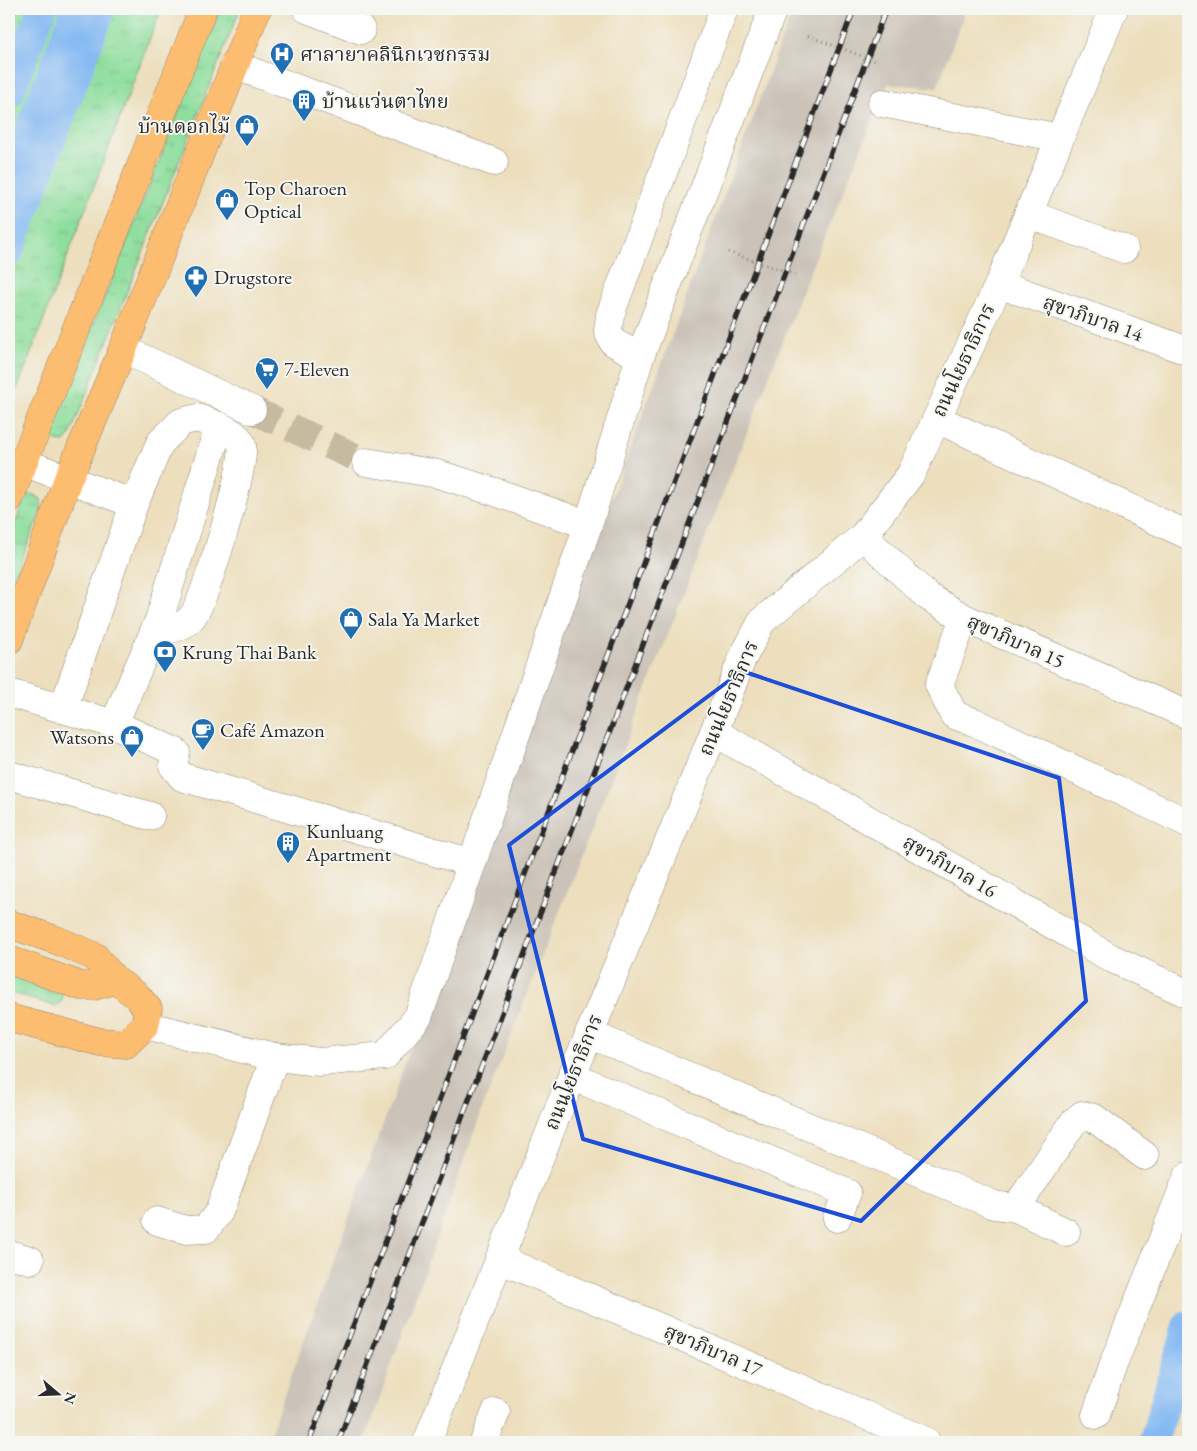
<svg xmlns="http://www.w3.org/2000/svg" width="1197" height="1451" font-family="'EB Garamond','Noto Serif Thai',serif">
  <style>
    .industrial { fill: #cbc3b8 }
    .grass { fill: url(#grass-tufts); stroke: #5c8464 }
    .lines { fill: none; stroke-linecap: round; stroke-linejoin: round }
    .canal { stroke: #85b9f3; stroke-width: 29 }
    .minor-tunnel { stroke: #c6bba0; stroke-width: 28; stroke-dasharray: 28 14; stroke-linecap: butt }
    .minor-casing { stroke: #8c8574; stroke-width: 29 }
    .major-casing { stroke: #8c8574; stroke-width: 29 }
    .path { stroke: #8c8574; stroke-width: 3; stroke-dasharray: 1 4; stroke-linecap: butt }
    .minor { stroke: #fff; stroke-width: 28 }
    .major { stroke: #fcbd6f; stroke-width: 28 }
    .rail-casing { stroke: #2b2b2b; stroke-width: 5.5 }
    .rail { stroke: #f6f6f2; stroke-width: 4; stroke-dasharray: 11; stroke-linecap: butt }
    .marked { fill: none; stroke: #1d4ed8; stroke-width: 4; stroke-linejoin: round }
    .labels { text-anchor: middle; stroke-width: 4; stroke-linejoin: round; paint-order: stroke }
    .poi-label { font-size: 20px; fill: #2b2b2b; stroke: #f6f6f2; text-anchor: start }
    .street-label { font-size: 20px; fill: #2b2b2b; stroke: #f6f6f2 }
  </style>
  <defs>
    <pattern id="grass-tufts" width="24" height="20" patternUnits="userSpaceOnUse" patternTransform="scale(1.25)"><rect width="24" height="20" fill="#8ede9d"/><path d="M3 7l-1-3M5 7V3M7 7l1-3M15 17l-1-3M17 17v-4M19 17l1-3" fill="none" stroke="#7bbf87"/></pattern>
  </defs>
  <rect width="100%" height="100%" fill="#f6f6f2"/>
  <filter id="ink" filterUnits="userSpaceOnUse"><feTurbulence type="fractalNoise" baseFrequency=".02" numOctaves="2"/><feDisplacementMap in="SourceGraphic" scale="10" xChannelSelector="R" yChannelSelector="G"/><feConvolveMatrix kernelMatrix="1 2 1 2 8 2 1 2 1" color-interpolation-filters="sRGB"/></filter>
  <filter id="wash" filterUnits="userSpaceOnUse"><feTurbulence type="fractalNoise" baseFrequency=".0096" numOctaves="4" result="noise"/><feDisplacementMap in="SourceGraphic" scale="20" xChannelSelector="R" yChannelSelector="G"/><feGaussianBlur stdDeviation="1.12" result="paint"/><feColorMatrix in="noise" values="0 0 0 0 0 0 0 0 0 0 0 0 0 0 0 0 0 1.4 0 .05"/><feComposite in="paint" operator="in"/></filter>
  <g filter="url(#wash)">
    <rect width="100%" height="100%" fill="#eddfbd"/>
    <!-- industrial -->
    <path class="industrial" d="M793,9H966L937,88L888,84L813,264L483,1107L364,1442H267L586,568Z"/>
    <!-- grass -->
    <g class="grass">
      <path d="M9,9H161L9,411Z"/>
      <path d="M220,9H240L70,435L65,442L56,441L51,435L52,428Z"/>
      <path d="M28,494L34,495L41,499L42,508L9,591V541L23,501Z"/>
      <path d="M9,972L63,992C63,1000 61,1004 54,1006L9,992Z"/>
    </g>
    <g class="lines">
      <!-- canal -->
      <g class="canal">
        <path d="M9,94L42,9"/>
        <path d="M9,184L76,9"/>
        <path d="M9,252L101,9"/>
        <path d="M1153,1442L1188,1325"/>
      </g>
    </g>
  </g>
  <g filter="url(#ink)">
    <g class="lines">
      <!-- minor-tunnel -->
      <path class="minor-tunnel" d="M252,410L366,462"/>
      <!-- minor casing -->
      <g class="minor-casing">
        <g id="minor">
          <path d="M307,9L361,30"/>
          <path d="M234,65L494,162"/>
          <path d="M882,103L1060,138"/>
          <path d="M1028,214L1124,249"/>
          <path d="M999,284L1188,351"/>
          <path d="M123,349L252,410"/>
          <path d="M640,357L613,342L608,331L610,315L724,9"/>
          <path d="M937,419L1188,535"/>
          <path d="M23,462L134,504"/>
          <path d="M366,462L438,474L498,493L588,525"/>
          <path d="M863,536L927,596L964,618L1188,715"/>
          <path d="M964,618L939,685L954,715L974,722L1188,823"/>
          <path d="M154,632C167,629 183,629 192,617C205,602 247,462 242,445C239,435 227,430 219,426"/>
          <path d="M9,693L63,709"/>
          <path d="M114,724L159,620L219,426L197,418L181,422L160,443L134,504L63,709L114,724L176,752L173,766L182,777L472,863"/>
          <path d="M714,732L1111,958L1188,994"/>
          <path d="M9,775L150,816"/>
          <path d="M145,1025L275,1057L320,1062L385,1056L418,1017L472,863L588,525L640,357L773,9"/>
          <path d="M589,1034L994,1205L1016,1208L1073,1123L1082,1115L1094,1118L1145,1156"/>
          <path d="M572,1076L847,1193L837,1218"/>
          <path d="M1016,1208L1066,1232"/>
          <path d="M157,1221L186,1230L206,1229L219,1212L275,1057"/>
          <path d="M9,1254L30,1260"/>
          <path d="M499,1259L926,1441"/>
          <path d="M1096,1415L1113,1365L1188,1176"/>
          <path d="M427,1442L572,1076L714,732L742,659L762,621L863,536L911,474L999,284L1114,9"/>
          <path d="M484,1442L496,1412"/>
        </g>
      </g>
      <!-- major casing -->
      <g class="major-casing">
        <g id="major">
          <path d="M9,499L203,9"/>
          <path d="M9,640L68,479L123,349L257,9"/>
          <path d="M9,924L56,940L94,956L115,980L136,995L148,1009L145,1025L126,1044L100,1042L9,1018"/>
          <path d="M9,960L81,986H94L115,980"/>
        </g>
      </g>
      <!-- path -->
      <g class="path">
        <path d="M808,36L878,62"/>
        <path d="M728,252L796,275"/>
      </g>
      <!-- minor -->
      <use href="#minor" class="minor"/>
      <!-- major -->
      <use href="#major" class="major"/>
      <!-- rail casing -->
      <g class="rail-casing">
        <g id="rail">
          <path d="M309,1442L854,9"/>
          <path d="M338,1442L886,9"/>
        </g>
      </g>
      <!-- rail -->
      <use href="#rail" class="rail"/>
    </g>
  </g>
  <!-- marked area -->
  <path class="marked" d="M742,671L1059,778L1086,1001L861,1221L583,1139L509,845Z"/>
  <!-- icons -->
  <defs>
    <g id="hospital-pin" transform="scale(1.25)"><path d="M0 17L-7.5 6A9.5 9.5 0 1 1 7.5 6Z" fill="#1f6fb2" stroke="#f6f6f2"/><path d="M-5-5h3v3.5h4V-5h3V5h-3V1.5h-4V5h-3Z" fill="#fff"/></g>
    <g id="building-pin" transform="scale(1.25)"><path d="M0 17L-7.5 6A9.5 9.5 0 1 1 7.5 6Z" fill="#1f6fb2" stroke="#f6f6f2"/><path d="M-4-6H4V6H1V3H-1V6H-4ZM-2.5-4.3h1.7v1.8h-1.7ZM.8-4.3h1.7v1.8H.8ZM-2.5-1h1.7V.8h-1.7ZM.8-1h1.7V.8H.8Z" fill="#fff"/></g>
    <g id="shop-pin" transform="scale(1.25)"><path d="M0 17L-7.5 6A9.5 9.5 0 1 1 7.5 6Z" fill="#1f6fb2" stroke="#f6f6f2"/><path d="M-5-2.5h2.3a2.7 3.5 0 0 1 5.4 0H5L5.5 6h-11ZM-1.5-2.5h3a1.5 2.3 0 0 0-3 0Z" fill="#fff"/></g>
    <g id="pharmacy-pin" transform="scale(1.25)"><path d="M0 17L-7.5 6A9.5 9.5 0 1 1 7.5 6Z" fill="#1f6fb2" stroke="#f6f6f2"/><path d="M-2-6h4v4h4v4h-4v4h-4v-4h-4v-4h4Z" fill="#fff"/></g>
    <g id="supermarket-pin" transform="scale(1.25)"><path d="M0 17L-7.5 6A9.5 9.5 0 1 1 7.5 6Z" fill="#1f6fb2" stroke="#f6f6f2"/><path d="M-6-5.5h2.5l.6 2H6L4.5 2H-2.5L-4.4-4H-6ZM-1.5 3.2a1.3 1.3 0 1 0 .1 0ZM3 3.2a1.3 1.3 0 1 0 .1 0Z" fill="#fff"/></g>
    <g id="bank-pin" transform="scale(1.25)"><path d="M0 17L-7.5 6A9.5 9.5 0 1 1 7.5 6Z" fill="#1f6fb2" stroke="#f6f6f2"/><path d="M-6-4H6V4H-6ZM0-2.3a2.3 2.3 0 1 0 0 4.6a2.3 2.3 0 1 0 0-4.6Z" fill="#fff"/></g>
    <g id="cafe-pin" transform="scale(1.25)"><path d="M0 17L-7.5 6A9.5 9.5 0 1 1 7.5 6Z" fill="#1f6fb2" stroke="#f6f6f2"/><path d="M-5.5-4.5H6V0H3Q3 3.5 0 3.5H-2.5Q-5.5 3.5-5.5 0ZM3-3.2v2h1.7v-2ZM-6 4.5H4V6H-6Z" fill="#fff"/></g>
  </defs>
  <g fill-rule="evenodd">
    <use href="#hospital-pin" x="282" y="54"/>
    <use href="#building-pin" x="304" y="101"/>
    <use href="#shop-pin" x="247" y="126"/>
    <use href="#shop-pin" x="227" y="200"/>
    <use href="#pharmacy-pin" x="196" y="277"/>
    <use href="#supermarket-pin" x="267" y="369"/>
    <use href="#shop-pin" x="351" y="619"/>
    <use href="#bank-pin" x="165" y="652"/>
    <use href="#cafe-pin" x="203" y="730"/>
    <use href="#shop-pin" x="132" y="737"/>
    <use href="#building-pin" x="288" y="843"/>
  </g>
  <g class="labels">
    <!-- poi labels -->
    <g class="poi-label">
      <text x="300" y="61">ศาลายาคลินิกเวชกรรม</text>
      <text x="322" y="108">บ้านแว่นตาไทย</text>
      <text x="230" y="133" text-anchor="end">บ้านดอกไม้</text>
      <text x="244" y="195">Top Charoen<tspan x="244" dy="23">Optical</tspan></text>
      <text x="214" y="284">Drugstore</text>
      <text x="284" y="376">7-Eleven</text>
      <text x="368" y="626">Sala Ya Market</text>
      <text x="182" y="659">Krung Thai Bank</text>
      <text x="220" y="737">Café Amazon</text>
      <text x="114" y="744" text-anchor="end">Watsons</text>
      <text x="306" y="838">Kunluang<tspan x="306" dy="23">Apartment</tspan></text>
    </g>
    <!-- street labels -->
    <g class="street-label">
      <text transform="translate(1093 318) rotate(19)" y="7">สุขาภิบาล 14</text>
      <text transform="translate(963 360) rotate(-65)" y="7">ถนนโยธาธิการ</text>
      <text transform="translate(1016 641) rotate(24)" y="7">สุขาภิบาล 15</text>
      <text transform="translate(728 698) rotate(-67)" y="7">ถนนโยธาธิการ</text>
      <text transform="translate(950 866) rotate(30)" y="7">สุขาภิบาล 16</text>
      <text transform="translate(573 1072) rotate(-68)" y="7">ถนนโยธาธิการ</text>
      <text transform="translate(713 1350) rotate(23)" y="7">สุขาภิบาล 17</text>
    </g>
  </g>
  <!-- margin -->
  <rect width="1197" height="1451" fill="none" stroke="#f6f6f2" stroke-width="30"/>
  <!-- north arrow -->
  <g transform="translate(58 1394) rotate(109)" stroke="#f6f6f2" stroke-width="4" paint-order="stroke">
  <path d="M0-4L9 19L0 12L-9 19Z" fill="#2b2b2b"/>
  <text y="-8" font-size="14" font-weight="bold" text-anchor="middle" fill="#2b2b2b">N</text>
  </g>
</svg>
